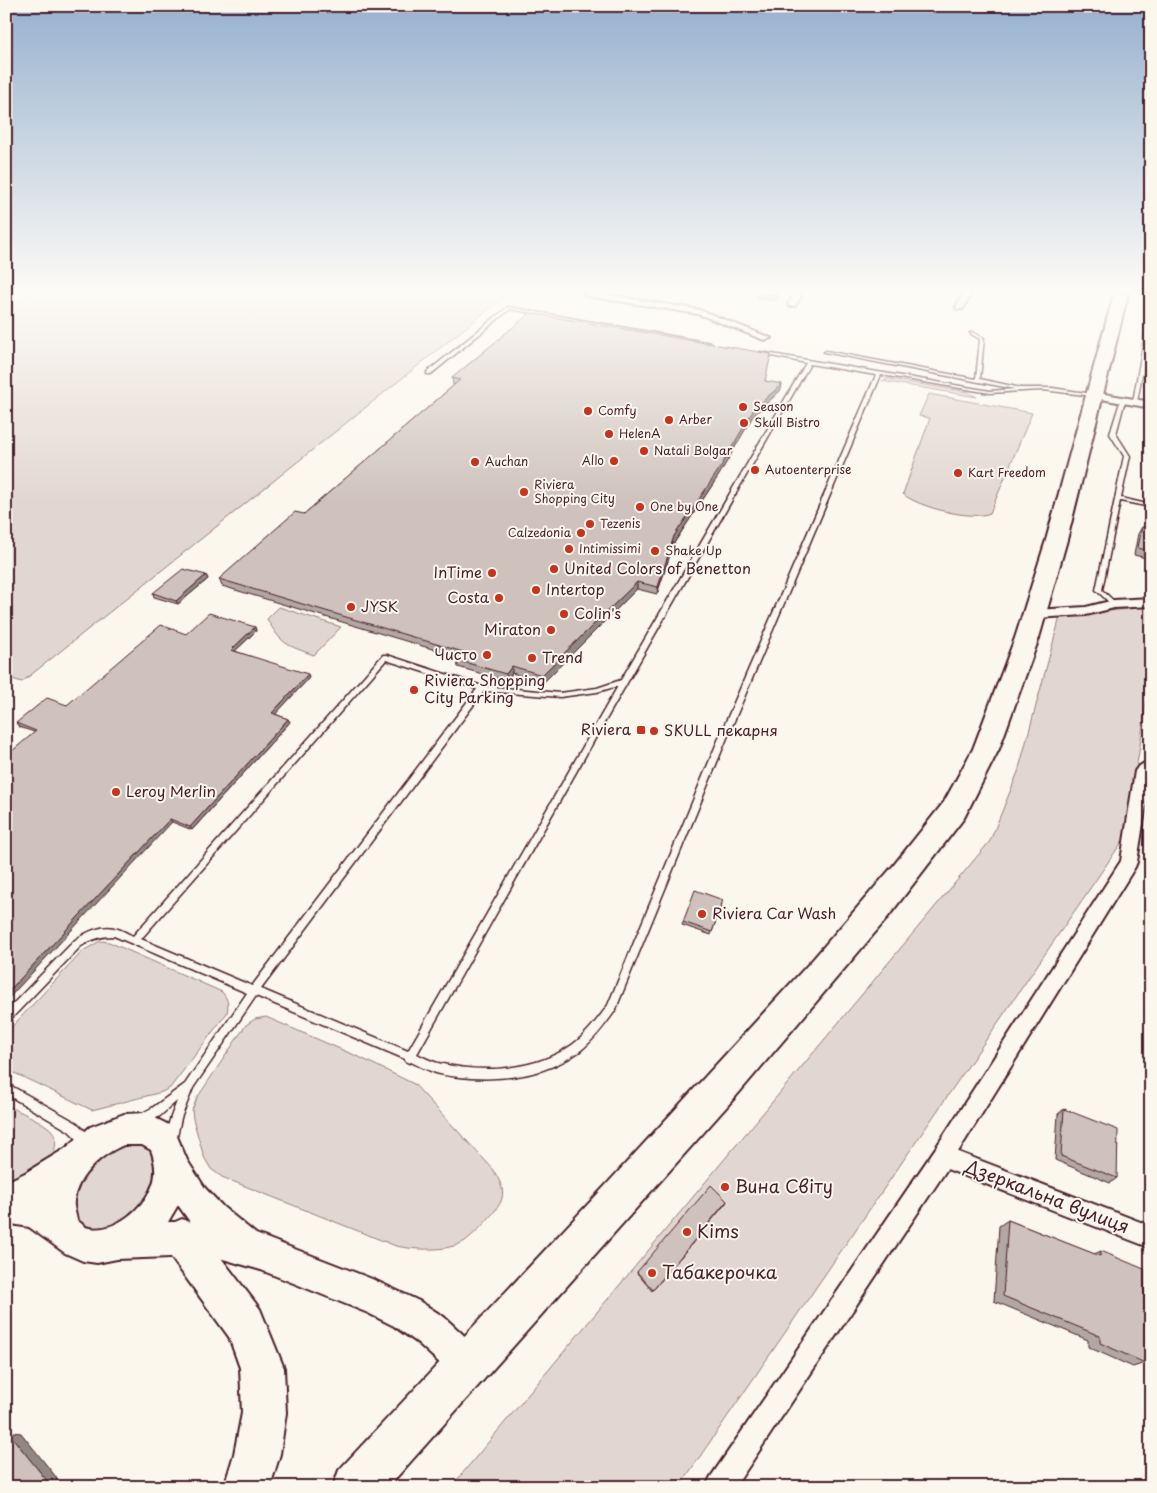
<svg xmlns="http://www.w3.org/2000/svg" width="1157" height="1493" font-family="'Playpen Sans',sans-serif">
  <style>
    .green { fill: #e2d7d0; stroke: #967b7e }
    .lines { fill: none; stroke-linecap: round; stroke-linejoin: round }
    .lane-casing { stroke: #4a1f2b; stroke-width: 3 }
    .street-casing { stroke: #4a1f2b; stroke-width: 4 }
    .primary-casing { stroke: #4a1f2b; stroke-width: 4 }
    .highway-casing { stroke: #4a1f2b; stroke-width: 4 }
    .lane { fill: #fbf7ec; fill-rule: evenodd }
    .street { fill: #fbf7ec; fill-rule: evenodd }
    .primary { fill: #fbf7ec; fill-rule: evenodd }
    .highway { fill: #fbf7ec; fill-rule: evenodd }
    .wall { fill: #b2a7a2; stroke: #4a1f2b }
    .shaded-wall { fill: #918884; stroke: #4a1f2b }
    .building { fill: #cfc2bc; stroke: #4a1f2b }
    .poi-dot { fill: #c8321e; stroke: #fbf7ec; stroke-width: 2 }
    .labels { text-anchor: middle; stroke-width: 4; stroke-linejoin: round; paint-order: stroke }
    .far-poi-label { font-size: 12px; fill: #4a1f2b; stroke: #fbf7ec; text-anchor: start }
    .poi-label { font-size: 15px; fill: #4a1f2b; stroke: #fbf7ec; text-anchor: start }
    .near-poi-label { font-size: 18px; fill: #4a1f2b; stroke: #fbf7ec; text-anchor: start }
    .near-street-label { font-size: 18px; fill: #4a1f2b; stroke: #fbf7ec }
  </style>
  <rect width="100%" height="100%" fill="#fbf7ec"/>
  <filter id="ink" filterUnits="userSpaceOnUse"><feTurbulence type="fractalNoise" baseFrequency=".02" numOctaves="2"/><feDisplacementMap in="SourceGraphic" scale="10" xChannelSelector="R" yChannelSelector="G"/><feConvolveMatrix kernelMatrix="1 2 1 2 8 2 1 2 1" color-interpolation-filters="sRGB"/></filter>
  <g filter="url(#ink)">
    <!-- green -->
    <g class="green">
      <path d="M6,294H492L505,296L22,682L6,677Z"/>
      <path d="M888,379L968,392L977,397L882,381Z"/>
      <path d="M929,394L1032,413L990,513C972,521 918,507 903,494L930,418L919,416Z"/>
      <path d="M1151,606V668L1140,746L1124,839L679,1487H451L990,841L1018,772L1060,617Z"/>
      <path d="M279,607L341,627L314,655C286,645 282,645 267,619Z"/>
      <path d="M100,941L109,942L222,992C228,999 229,1004 227,1013L170,1088L162,1092L92,1110L6,1069V1033L83,951Z"/>
      <path d="M266,1017L361,1058L414,1084L493,1169C507,1193 506,1199 488,1219C481,1227 473,1235 465,1241C448,1252 415,1250 396,1246L222,1177L211,1169L204,1157L193,1119L192,1110L197,1098L246,1025L255,1019Z"/>
      <path d="M6,1105C20,1112 36,1118 48,1127C62,1137 55,1158 42,1167C32,1173 18,1177 6,1182Z"/>
      <path d="M112,1139L155,1143L162,1185L125,1229L80,1230L67,1192Z"/>
    </g>
    <g class="lines">
      <!-- lane casing -->
      <g class="lane-casing">
        <g id="lane">
          <path d="M508,307L711,343L713,344L711,345L510,309L431,374H427V372Z"/>
          <path d="M1151,309V323L1137,402L1135,403L1133,402L1149,310Z"/>
          <path d="M972,332L984,338L980,379L1021,388H1052L1093,394L1095,395L1093,396L1043,390L1022,391L990,393L881,375L729,733L615,1011C605,1025 594,1040 580,1051C547,1075 509,1080 470,1078C459,1077 446,1076 436,1073C427,1070 419,1066 411,1062L409,1063L405,1061V1059L256,996L193,1088L181,1118L176,1142L172,1143L168,1142C164,1131 173,1112 177,1101L160,1116L141,1125L137,1124L136,1120L137,1116L152,1108L185,1084L247,993L114,936C101,936 92,939 81,946L9,1021L6,1023V1011L75,940C86,933 100,925 114,928C120,929 127,933 133,936L383,655H387L482,686L560,693L597,688L621,680L806,363L762,354H760V352L990,391L1015,389L824,352L826,351L976,379L980,339L971,334L970,333ZM810,364L876,375L721,733L608,1005C598,1019 587,1034 572,1045C534,1071 482,1074 438,1063C431,1061 423,1057 417,1054L584,758ZM386,660L477,689L252,986L141,939ZM618,686L408,1051L261,989L484,691L560,697L597,692Z"/>
          <path d="M1121,399L1125,400L1116,434L1130,456L1121,498L1147,504L1148,496L1151,494V507L1120,501L1102,590L1116,603V605H1112L1096,590L1124,456L1110,434Z"/>
          <path d="M6,1083L77,1123L91,1137L92,1141L91,1145L87,1146L83,1145L69,1131L6,1094Z"/>
        </g>
      </g>
      <!-- street casing -->
      <g class="street-casing">
        <g id="street">
          <path d="M583,294H603L700,310L771,338L764,340L698,314L587,296Z"/>
          <path d="M794,294H802L795,306H789L788,304Z"/>
          <path d="M963,294H971L963,309H957L956,307Z"/>
          <path d="M1093,392L1151,402V408L1090,397L1088,395Z"/>
          <path d="M1151,598V606L1114,608L1086,615L1035,618L1029,614L1035,610L1086,607L1114,600Z"/>
          <path d="M1151,759V773L1137,862L1135,867L958,1152L1151,1226V1248L947,1169L735,1487H706L710,1478L935,1149L1121,861L1135,771L1138,767Z"/>
        </g>
      </g>
      <!-- primary casing -->
      <g class="primary-casing">
        <path id="primary" d="M145,1113L173,1127L187,1160L205,1188L223,1207L256,1234L372,1279L419,1301L444,1317L482,1352L488,1365L482,1378L469,1384L456,1378L418,1343L394,1326L368,1313L261,1270L223,1259L197,1256L117,1259L97,1263L83,1261L65,1253L29,1227L6,1223V1182L25,1173L66,1148L90,1127L124,1114ZM124,1145H142L151,1150C155,1161 157,1172 153,1184C145,1207 115,1233 90,1228C85,1228 81,1223 77,1220C76,1214 73,1207 74,1201C77,1175 102,1154 124,1145ZM178,1205L190,1222H168Z"/>
      </g>
      <!-- highway casing -->
      <g class="highway-casing">
        <g id="highway">
          <path d="M1114,294H1128L1067,540L1039,638L999,749L964,818L884,922L737,1095L388,1487H333L339,1470L606,1185L814,958L893,866L944,802L973,749L1015,638L1046,540Z"/>
          <path d="M182,1219L196,1225L260,1309L284,1368L286,1413L280,1454L270,1487H224L234,1454L242,1413L240,1368L229,1337L168,1253L162,1239L168,1225Z"/>
        </g>
      </g>
      <!-- lane -->
      <use href="#lane" class="lane"/>
      <!-- street -->
      <use href="#street" class="street"/>
      <!-- primary -->
      <use href="#primary" class="primary"/>
      <!-- highway -->
      <use href="#highway" class="highway"/>
    </g>
    <!-- wall -->
    <g class="wall">
      <path d="M758,294H779L774,301L757,298Z"/>
      <path d="M452,378L766,381L781,390L753,416L719,475L674,543L657,594L637,589L543,683L512,673L507,681L458,667L457,660L459,657L222,586L219,579L304,514L454,385H453Z"/>
      <path d="M1142,527L1151,529V557L1150,559L1134,555L1138,534Z"/>
      <path d="M206,575L208,579L178,604L154,597L153,593Z"/>
      <path d="M255,627L256,631L235,651L309,678L275,714L288,719L290,722L192,830L172,822L34,732L19,727L16,723L67,705Z"/>
      <path d="M722,904L711,935L682,925L683,922Z"/>
      <path d="M1064,1109L1117,1178L1110,1183L1055,1160L1058,1114Z"/>
      <path d="M726,1203L652,1291L637,1273V1272Z"/>
      <path d="M1008,1220L1094,1254L1101,1251L1145,1363L1133,1367L1088,1347V1340L994,1301L999,1226Z"/>
    </g>
    <!-- shaded-wall -->
    <g class="shaded-wall">
      <path d="M776,294H779L774,301L775,296Z"/>
      <path d="M782,384L781,390L753,416L719,475L674,543L657,594L658,587L674,536L754,409Z"/>
      <path d="M206,575L208,579L178,604L176,601Z"/>
      <path d="M637,582V589L543,683L542,675Z"/>
      <path d="M255,627L256,631L233,653L231,650Z"/>
      <path d="M512,666V673L507,681L506,674Z"/>
      <path d="M308,674L309,678L273,717L272,713Z"/>
      <path d="M288,719L290,722L192,830L190,827Z"/>
      <path d="M170,819L172,822L6,1001V994Z"/>
      <path d="M727,1201L726,1203L652,1291L653,1290Z"/>
      <path d="M7,1431L21,1433L64,1487H52Z"/>
    </g>
    <!-- building -->
    <g class="building">
      <path d="M762,294H776L775,296Z"/>
      <path d="M530,313L771,354L765,381L782,384L754,409L720,468L674,536L658,587L637,582L542,675L512,666L506,674L457,660L463,652L219,579L295,512L304,514L319,501L460,380L452,378Z"/>
      <path d="M1142,527L1151,529V551L1138,548Z"/>
      <path d="M183,569L206,575L176,601L153,593Z"/>
      <path d="M209,613L255,627L231,650L308,674L272,713L288,719L190,827L170,819L6,994V756L36,731L16,723L47,698L67,705L161,625L186,634Z"/>
      <path d="M695,890L723,900L712,932L683,922Z"/>
      <path d="M1064,1109L1118,1130L1117,1178L1061,1156Z"/>
      <path d="M711,1185L727,1201L653,1290L637,1272Z"/>
      <path d="M1008,1220L1100,1256L1101,1251L1144,1269L1145,1363L1100,1343V1336L1003,1296Z"/>
      <path d="M7,1431L52,1487H6V1432Z"/>
    </g>
  </g>
  <!-- sky -->
  <linearGradient id="sky" x2="0" y2="1"><stop stop-color="#97b1cf"/><stop offset="0.58" stop-color="#fdfbf6"/><stop offset="1" stop-color="#fdfbf6" stop-opacity="0"/></linearGradient>
  <rect width="1157" height="503" fill="url(#sky)"/>
  <!-- markers -->
  <g class="poi-dot">
    <circle cx="743" cy="407" r="5"/>
    <circle cx="588" cy="411" r="5"/>
    <circle cx="669" cy="420" r="5"/>
    <circle cx="744" cy="423" r="5"/>
    <circle cx="609" cy="434" r="5"/>
    <circle cx="644" cy="451" r="5"/>
    <circle cx="614" cy="461" r="5"/>
    <circle cx="475" cy="462" r="5"/>
    <circle cx="755" cy="470" r="5"/>
    <circle cx="958" cy="473" r="5"/>
    <circle cx="524" cy="492" r="5"/>
    <circle cx="640" cy="507" r="5"/>
    <circle cx="590" cy="524" r="5"/>
    <circle cx="581" cy="533" r="5"/>
    <circle cx="569" cy="549" r="5"/>
    <circle cx="655" cy="551" r="5"/>
    <circle cx="554" cy="569" r="5"/>
    <circle cx="492" cy="573" r="5"/>
    <circle cx="536" cy="590" r="5"/>
    <circle cx="499" cy="598" r="5"/>
    <circle cx="351" cy="607" r="5"/>
    <circle cx="564" cy="614" r="5"/>
    <circle cx="551" cy="630" r="5"/>
    <circle cx="487" cy="655" r="5"/>
    <circle cx="532" cy="658" r="5"/>
    <circle cx="414" cy="690" r="5"/>
    <rect x="636" y="725" width="10" height="10" rx="2.5"/>
    <circle cx="654" cy="731" r="5"/>
    <circle cx="116" cy="792" r="5"/>
    <circle cx="702" cy="914" r="5"/>
    <circle cx="725" cy="1187" r="5"/>
    <circle cx="687" cy="1232" r="5"/>
    <circle cx="652" cy="1273" r="5"/>
  </g>
  <g class="labels">
    <!-- far-poi labels -->
    <g class="far-poi-label">
      <text x="753" y="411">Season</text>
      <text x="598" y="415">Comfy</text>
      <text x="679" y="424">Arber</text>
      <text x="754" y="427">Skull Bistro</text>
      <text x="619" y="438">HelenA</text>
      <text x="654" y="455">Natali Bolgar</text>
      <text x="604" y="465" text-anchor="end">Allo</text>
      <text x="485" y="466">Auchan</text>
      <text x="765" y="474">Autoenterprise</text>
      <text x="968" y="477">Kart Freedom</text>
      <text x="534" y="489">Riviera<tspan x="534" dy="14">Shopping City</tspan></text>
      <text x="650" y="511">One by One</text>
      <text x="600" y="528">Tezenis</text>
      <text x="571" y="537" text-anchor="end">Calzedonia</text>
      <text x="579" y="553">Intimissimi</text>
      <text x="665" y="555">Shake Up</text>
    </g>
    <!-- poi labels -->
    <g class="poi-label">
      <text x="564" y="574">United Colors of Benetton</text>
      <text x="482" y="578" text-anchor="end">InTime</text>
      <text x="546" y="595">Intertop</text>
      <text x="489" y="603" text-anchor="end">Costa</text>
      <text x="361" y="612">JYSK</text>
      <text x="574" y="619">Colin's</text>
      <text x="541" y="635" text-anchor="end">Miraton</text>
      <text x="477" y="660" text-anchor="end">Чисто</text>
      <text x="542" y="663">Trend</text>
      <text x="424" y="686">Riviera Shopping<tspan x="424" dy="17">City Parking</tspan></text>
      <text x="631" y="735" text-anchor="end">Riviera</text>
      <text x="664" y="736">SKULL пекарня</text>
      <text x="126" y="797">Leroy Merlin</text>
      <text x="712" y="919">Riviera Car Wash</text>
    </g>
    <!-- near-poi labels -->
    <g class="near-poi-label">
      <text x="735" y="1193">Вина Світу</text>
      <text x="697" y="1238">Kims</text>
      <text x="662" y="1279">Табакерочка</text>
    </g>
    <!-- near-street labels -->
    <g class="near-street-label">
      <text transform="translate(1047 1197) rotate(21)" y="6">Дзеркальна вулиця</text>
    </g>
  </g>
  <!-- margin -->
  <rect width="1157" height="1493" fill="none" stroke="#fbf7ec" stroke-width="25"/>
  <rect x="12" y="12" width="1132" height="1468" fill="none" stroke="#4a1f2b" stroke-width="2" filter="url(#ink)"/>
</svg>
